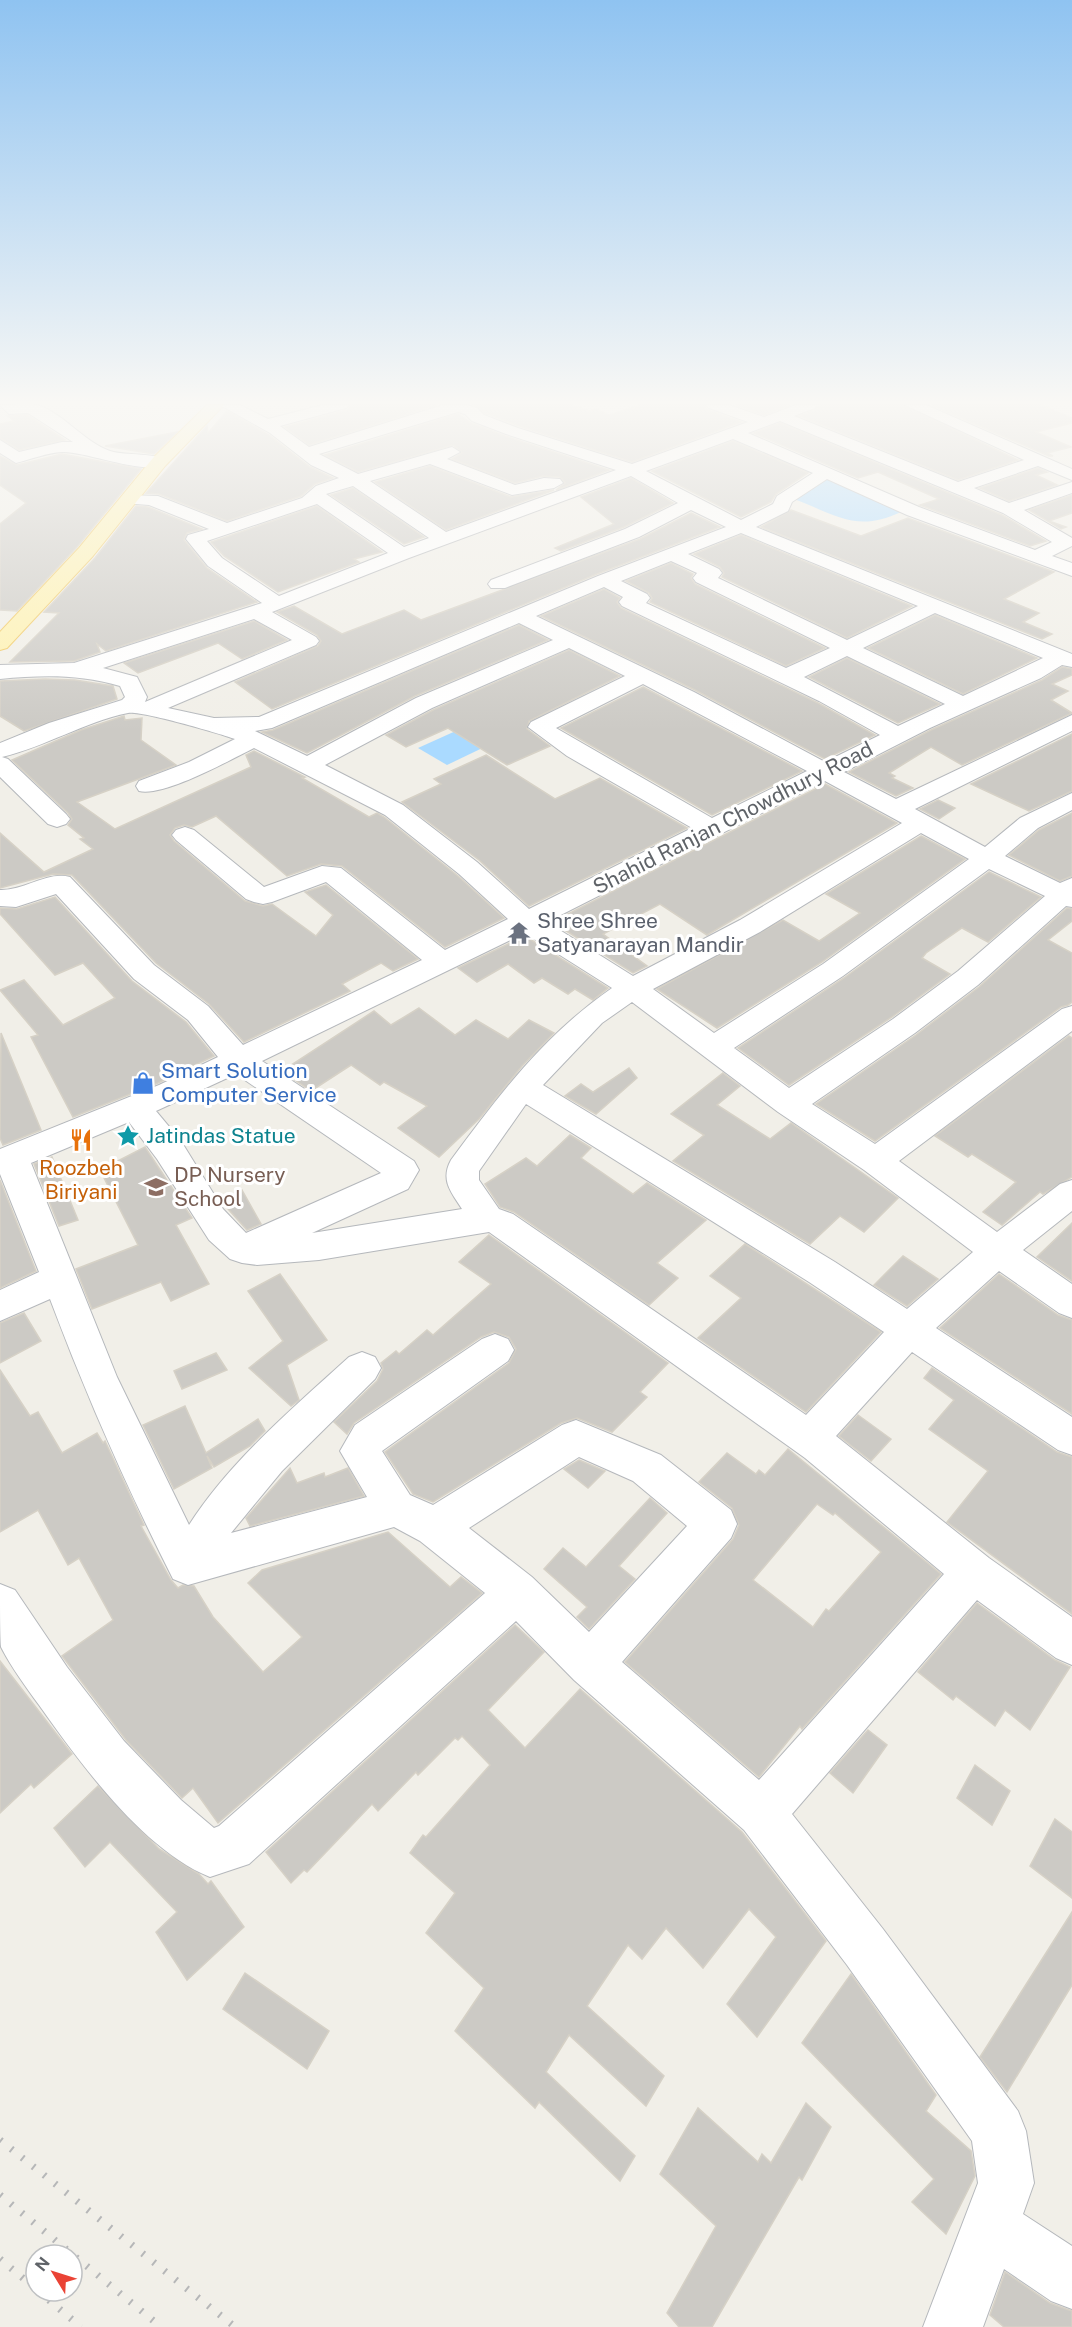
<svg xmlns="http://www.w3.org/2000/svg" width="1072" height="2327" font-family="'Public Sans',sans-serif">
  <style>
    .water { fill: #aadaff }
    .building { fill: #cccac5; stroke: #d6d1c6; stroke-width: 1.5; fill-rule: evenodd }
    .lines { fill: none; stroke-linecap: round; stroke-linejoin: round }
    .minor-casing { stroke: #b5b8bc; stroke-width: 2 }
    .major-casing { stroke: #f2c960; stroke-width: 2 }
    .minor { fill: #fff; fill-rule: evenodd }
    .major { fill: #fff2af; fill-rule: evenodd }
    .rail { stroke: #b6b7b8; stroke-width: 7; stroke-dasharray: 2 12; stroke-linecap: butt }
    .labels { text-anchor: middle; stroke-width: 6; stroke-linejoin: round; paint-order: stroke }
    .street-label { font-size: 21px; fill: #5f6368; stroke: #fff }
    .worship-label { font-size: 21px; fill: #5b616d; stroke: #fff; text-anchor: start }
    .shop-label { font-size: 21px; fill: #366cbe; stroke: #fff; text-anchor: start }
    .culture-label { font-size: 21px; fill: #0d838f; stroke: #fff; text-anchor: start }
    .food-label { font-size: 21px; fill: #c56008; stroke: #fff }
    .education-label { font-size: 21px; fill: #785e54; stroke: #fff; text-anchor: start }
  </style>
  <rect width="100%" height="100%" fill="#f1efe8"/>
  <!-- water -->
  <g class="water">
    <path d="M828,479L902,510L901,512C857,533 836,515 794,499Z"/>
    <path d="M469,725L497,741L447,765L418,748Z"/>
  </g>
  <!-- building -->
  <g class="building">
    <path d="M351,405H436L309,445L285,427L347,410Z"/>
    <path d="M474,405H572L589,411L596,409L609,415L640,405H704L708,410L741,422L632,462L519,426L485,413Z"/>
    <path d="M736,405H790L764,415Z"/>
    <path d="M820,405H903L1018,460L958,480L800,416L816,410Z"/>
    <path d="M931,405H1041L1072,418V423L1036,432L1071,447L1047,453L1053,456H1049Z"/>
    <path d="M227,411L269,435L310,467L333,478L315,484L301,496L227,521L159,494L146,493L207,426L208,433Z"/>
    <path d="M458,414L471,423L505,436L609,470L556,490L565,483L560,477L543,476L515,483L452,459L462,453L453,445L358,472L325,455Z"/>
    <path d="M27,415L65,440L19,450L0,438V424L14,421L8,416Z"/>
    <path d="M780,423L1002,515L1046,541L1030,546L920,505L939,499L878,472L858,478L754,433Z"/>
    <path d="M177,432L154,454L105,446Z"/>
    <path d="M733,441L808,473L776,494L771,502L741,517L652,471Z"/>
    <path d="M62,454L141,469L77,547L17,611L0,610V524L26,503L0,485V456L17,465Z"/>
    <path d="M430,466L511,497L554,490L446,530L375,482Z"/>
    <path d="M1038,468L1047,472L1036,475L1057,485L1009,501L980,488Z"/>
    <path d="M631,478L673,503L624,527L561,551L555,548L614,524L581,497Z"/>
    <path d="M353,488L424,537L404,544L331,495Z"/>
    <path d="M1072,495V513L1049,521L1066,527L1061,529L1029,510Z"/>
    <path d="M136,506L148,507L202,529L187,533L184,540L207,568L257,602L106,651L97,644L100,652L74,661L10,662L59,613L44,612L95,558Z"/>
    <path d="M317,506L382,552L354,559L359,562L278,592L224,556L211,542Z"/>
    <path d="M791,510L861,536L908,518L1054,572L1004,599L1039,613L1023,622L1052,634L1042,639L761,527Z"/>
    <path d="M691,513L720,527L597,574L272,709L235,682L318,646L321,641L317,635L277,612L294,606L342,634L404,610L421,620L640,539Z"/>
    <path d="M741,535L912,606L847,638L722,577L724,573L720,567L694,554Z"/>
    <path d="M671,563L693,574L691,578L695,584L825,648L786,666L650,602L652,598L649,593L626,581Z"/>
    <path d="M604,589L620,598L617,602L621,608L818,703L875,735L825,759L695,690L541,616Z"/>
    <path d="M935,615L1037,658L963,694L868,648Z"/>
    <path d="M254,621L287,640L242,659L218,643L138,673L124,663Z"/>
    <path d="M519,625L548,640L415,696L307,753L262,732L273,730Z"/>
    <path d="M569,650L620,676L529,721L527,729L550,746L507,765L448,728L406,747L386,735L433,710Z"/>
    <path d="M847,658L940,704L898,723L809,677Z"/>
    <path d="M1062,667L1072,669V675L1052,684L1068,691L1051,700L1072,713L962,765L931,747L889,773L895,776L892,778L913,788L896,796L849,772L931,730L1042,680Z"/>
    <path d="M45,679L75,680L113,686L117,699L24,731L0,716V681Z"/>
    <path d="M643,687L802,771L712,815L561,728Z"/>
    <path d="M124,716L125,720L142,718L141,740L176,765L77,802L115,829L251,767L246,755L254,751L305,777L302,778L369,817L377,813L384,817L458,876L504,918L445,947L342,866L321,864L287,876L216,816L192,827L184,825L175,828L170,835L174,841L245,901L263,906L272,904L316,936L333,915L305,892L326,885L418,959L393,971L381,963L342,984L350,991L244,1042L209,1004L156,963L72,875L53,874L0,888V833L44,872L93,849L80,839L84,838L68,825L72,819L68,813L12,760L81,730Z"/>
    <path d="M1072,734V791L1029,811L971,784Z"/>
    <path d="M486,755L555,799L600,778L687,828L529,906L479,860L402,802L441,784L434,779Z"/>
    <path d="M825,784L897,823L707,935L660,904L603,934L647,966L633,973L552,922Z"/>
    <path d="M938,800L955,808L939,819L920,809Z"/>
    <path d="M1072,813V876L1060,881L1009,855L1039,830Z"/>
    <path d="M921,836L965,859L822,962L717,1028L657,989L783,920L819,941L860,913L826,894Z"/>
    <path d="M989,872L1041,897L988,942L962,928L926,953L922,958L950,974L892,1017L789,1085L738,1048L844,978Z"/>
    <path d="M55,897L132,981L186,1022L214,1056L158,1083L73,1117L31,1037L38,1035L0,990L24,980L63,1025L115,998L83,963L55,975L0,914V908L17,909Z"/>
    <path d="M1067,908L1072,909V921L1048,940L1072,953V1002L1068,1005L1061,1007L875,1141L816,1104L916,1035L979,987Z"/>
    <path d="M525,936L608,988L593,1000L575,989L568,994L542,978L534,983L508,964L477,982L458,968Z"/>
    <path d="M419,1008L455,1035L476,1020L508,1039L529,1020L554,1033L522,1066L479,1119L439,1157L398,1128L427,1106L384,1082L380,1085L351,1065L311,1091L282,1071L374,1011L391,1025Z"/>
    <path d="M1,1033L41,1130L3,1145L0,1138Z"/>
    <path d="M1069,1036L1072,1038V1177L1043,1194L1040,1192L1002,1225L983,1212L1016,1182L972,1154L968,1157L935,1136Z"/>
    <path d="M629,1068L637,1078L596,1114L565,1096L581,1084L593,1092Z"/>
    <path d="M723,1073L740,1086L717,1105L770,1139L791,1123L898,1198L864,1232L840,1216L810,1244L673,1161L704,1135L671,1114Z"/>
    <path d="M570,1135L591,1148L581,1158L633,1194L647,1183L706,1220L657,1263L678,1278L649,1305L514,1212L500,1207L485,1184L526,1158L537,1166Z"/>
    <path d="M145,1147L192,1218L176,1225L209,1284L171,1301L161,1282L92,1309L76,1269L138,1245L100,1170Z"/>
    <path d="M52,1157L78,1220L59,1226L34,1164Z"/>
    <path d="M0,1180L36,1271L0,1288Z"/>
    <path d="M242,1190L261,1224L247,1230L220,1200Z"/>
    <path d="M1072,1223V1281L1037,1257Z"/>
    <path d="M489,1235L668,1363L640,1392L647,1397L612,1432L577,1418L561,1423L433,1502L413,1494L385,1452L509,1363L516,1349L509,1337L494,1332L481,1337L354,1423L347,1434L334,1422L377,1381L383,1369L381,1363L396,1351L399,1354L427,1330L433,1335L491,1284L459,1262Z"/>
    <path d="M745,1244L881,1332L806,1412L698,1338L741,1298L710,1276Z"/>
    <path d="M903,1256L938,1279L907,1306L874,1285Z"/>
    <path d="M280,1274L327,1340L287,1365L299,1400L291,1406L249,1368L283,1341L248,1291Z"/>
    <path d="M999,1274L1058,1315L1072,1320V1414L940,1328Z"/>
    <path d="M24,1313L41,1341L0,1363V1323Z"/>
    <path d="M216,1353L227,1370L182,1389L174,1371Z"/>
    <path d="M932,1368L1057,1452L1072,1457V1614L947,1522L988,1471L929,1429L954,1400L924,1378Z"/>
    <path d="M0,1370L30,1416L38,1412L62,1453L97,1433L103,1443L105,1441L144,1525L141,1526L171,1580L178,1588L183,1585L194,1586L213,1617L263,1672L302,1637L248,1583L262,1570L388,1532L450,1587L461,1577L482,1593L218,1823L193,1788L182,1798L126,1740L62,1656L113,1620L79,1558L68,1565L38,1510L0,1532Z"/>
    <path d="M185,1406L206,1453L258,1419L265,1431L250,1446L214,1467L207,1456L212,1468L174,1489L143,1425Z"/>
    <path d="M858,1415L891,1439L871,1461L839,1436Z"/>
    <path d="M788,1449L941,1574L802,1729L800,1726L759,1777L625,1662L733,1539L739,1525L732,1508L699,1482L727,1453L756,1474L759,1470L765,1475ZM817,1504L833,1515L835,1513L881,1552L829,1611L826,1609L813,1627L753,1580Z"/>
    <path d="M579,1460L605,1471L588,1488L564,1469Z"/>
    <path d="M290,1468L297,1483L324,1473L325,1477L348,1468L364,1496L250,1526L246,1518Z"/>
    <path d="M650,1498L667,1513L619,1566L635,1579L589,1629L577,1617L587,1607L544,1569L563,1548L586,1567Z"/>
    <path d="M977,1603L1055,1660L1070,1667L1030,1730L1005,1710L995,1726L956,1696L953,1700L918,1672Z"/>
    <path d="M515,1625L544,1652L488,1710L525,1748L580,1689L742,1832L826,1941L757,2037L727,2004L776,1937L749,1909L703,1968L666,1928L642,1959L628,1945L587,2006L664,2076L646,2106L569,2035L546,2072L635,2156L620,2181L539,2102L535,2108L455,2031L484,1988L426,1933L455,1893L410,1853L423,1835L426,1837L490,1765L462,1736L458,1740L455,1738L418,1775L416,1772L378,1811L372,1804L307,1872L304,1870L291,1883L266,1852Z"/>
    <path d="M0,1661L72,1754L34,1788L31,1784L0,1813Z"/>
    <path d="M868,1730L887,1745L853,1793L830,1773Z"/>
    <path d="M975,1765L1010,1791L992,1825L957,1798Z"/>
    <path d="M98,1786L159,1849L199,1874L208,1884L211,1881L244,1927L187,1980L156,1932L177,1912L110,1842L85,1867L54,1828Z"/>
    <path d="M1055,1819L1072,1832V1898L1030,1866Z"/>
    <path d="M1072,1912V1985L1007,2092L980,2057Z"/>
    <path d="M245,1973L329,2031L307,2069L223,2009Z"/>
    <path d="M851,1974L936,2095L926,2111L971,2151L975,2176L946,2234L912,2202L934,2179L802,2043Z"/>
    <path d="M806,2103L831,2127L802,2180L799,2177L712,2327H679L667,2313L716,2226L660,2174L698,2108L758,2162L762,2154L771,2163Z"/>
    <path d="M1005,2272L1050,2303L1072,2311V2327H1004L990,2315Z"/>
  </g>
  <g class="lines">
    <!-- minor casing -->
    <g class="minor-casing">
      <g id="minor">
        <path d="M0,405C11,405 26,402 37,405C62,412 84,442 110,451C124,456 160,452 167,462C154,479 83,450 62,452C47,453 31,459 16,463L0,453V440L19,452L62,442H73L28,413L9,414Z"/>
        <path d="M220,405H240L268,419L323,405H349L346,408L280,426L309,447L443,405H467L477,408L484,415L518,428L632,464L748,422L709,408L706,405H729L764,417L796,405H818L815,408L794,416L958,482L1024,460L905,405H926L1072,469V480L1038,466L974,488L1009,503L1072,482V493L1024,510L1072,538V546L1052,556L1072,563V576L907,515L827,479L792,502L788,511L756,527L1072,654V667L1062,665L1041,678L930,728L844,772L896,799L1072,715V731L915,809L985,847L1020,818L1072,793V810L1038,828L1005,856L1060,883L1072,878V907L1066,906L978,985L915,1033L812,1104L875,1144L1062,1009L1072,1006V1031L899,1161L997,1232L1060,1184L1072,1180V1211L1023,1250L1072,1284V1318L1059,1313L999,1271L936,1328L1072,1417V1455L1058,1450L912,1352L836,1436L989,1558L1072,1617V1665L1056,1658L977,1600L792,1814L883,1929L1018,2111L1026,2131L1034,2183L1023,2214L1072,2246V2309L1051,2301L1004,2269L983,2327H923L978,2183L972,2141L847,1965L744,1830L574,1680L516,1621L249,1864L210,1877C143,1850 80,1763 39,1705C26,1687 11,1667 1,1647C0,1635 0,1599 0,1584L15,1590L67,1667L124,1741L181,1800L214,1828L219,1826L485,1593L420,1541L394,1527L188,1585L173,1579C127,1488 86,1395 50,1299L0,1321V1290L39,1272L0,1174V1149L159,1085L218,1057L188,1020L134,979L56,894L16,907L0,906V890C24,891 47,871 70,877L154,965L208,1006L243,1045L422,960L326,882L272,902L263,904L254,902L246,899L176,840L172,835L176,830L185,827L194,830L264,887L322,866L341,868L445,950L508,919L459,874L385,815L254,748C230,760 164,797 139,791L136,786L139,781L189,762L235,739C221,734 140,710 128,713C84,722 45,747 2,757L8,759L66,814L70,819L66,824L57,827L48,824L0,777V743L49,723L122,700L125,697L120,686C80,674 41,675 0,679V665L74,663L262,603L208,566L186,539L188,535L209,529L149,505L124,503L121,499L124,495L158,496L227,523L302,498L316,486L339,478L311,465L270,433ZM458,412L465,414L472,421L506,434L616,470L446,532L370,481L430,464L512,495L554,488L563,483L560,479L544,478L515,485L447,459L460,452L452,447L358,474L319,454ZM780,421L1003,513L1052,542L1035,550L919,507L748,433ZM733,439L813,473L777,496L773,504L741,520L646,471ZM631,476L678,503L625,529L491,580L488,584L491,588H505L639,537L691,510L726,527L598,576L259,717L214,718L168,708L316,645L319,641L316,637L272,612L409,558ZM353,486L429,538L404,547L326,494ZM317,504L388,553L279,596L222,558L207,541ZM741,533L918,606L847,640L718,578L722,573L719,569L688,554ZM671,561L697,573L693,578L696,582L830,648L786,668L646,603L650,598L647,594L621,581ZM604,587L623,597L619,602L622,606L819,701L880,735L825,762L694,692L536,616ZM935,613L1043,658L963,696L863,648ZM254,619L292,640L145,702L147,697L137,677L103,668ZM519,623L553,640L416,698L307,756L255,731L272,728ZM569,648L625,676L531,722L528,727L567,756L692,828L529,909L477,862L403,805L325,765L432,708ZM847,656L945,704L898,726L804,677ZM643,684L807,771L712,818L556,728ZM825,781L902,823L740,920L633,976L547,922ZM921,833L969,859L823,964L714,1033L653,989L760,932ZM989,869L1045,896L958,971L893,1019L789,1088L734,1048L843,976ZM525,933L612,988C544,1035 499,1095 451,1160C440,1180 451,1192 462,1209L312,1233L408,1189L419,1170L414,1161L262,1061ZM632,1002L778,1112L864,1170L973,1252L907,1309L835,1262L543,1085L602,1023ZM236,1074L381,1173L246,1233L223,1209L181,1141L156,1111ZM526,1104L809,1282L884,1332L806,1415L513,1214L499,1209L479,1180V1171ZM129,1122L157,1159L209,1240L230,1259L242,1263L257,1265L319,1260L489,1232L805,1458L944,1574L759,1780L622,1662L731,1538L737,1524L731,1510L661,1455L576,1420L562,1425L433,1505L410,1495L382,1451L508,1361L514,1350L508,1339L495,1334L482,1339L355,1425L340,1451L367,1497L231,1533L282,1471L375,1379L381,1368L375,1357L362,1352L349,1357C292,1409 231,1460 189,1525L117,1377L31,1163ZM579,1457L633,1481L687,1526L589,1632L532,1577L469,1528Z"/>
      </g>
    </g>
    <!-- major casing -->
    <g class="major-casing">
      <path id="major" d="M207,405H224L165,466L93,556L7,648L0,650V632L79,548L153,458Z"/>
    </g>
    <!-- minor -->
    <use href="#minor" class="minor"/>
    <!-- major -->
    <use href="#major" class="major"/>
    <!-- rail -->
    <g class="rail">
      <path d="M0,2140L235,2327"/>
      <path d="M0,2195L161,2327"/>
      <path d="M0,2259L36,2289"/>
      <path d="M38,2291L81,2327"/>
    </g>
  </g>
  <!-- sky -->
  <linearGradient id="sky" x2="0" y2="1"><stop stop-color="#8fc3f1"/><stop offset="0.55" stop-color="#f9f8f5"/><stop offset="1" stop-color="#f9f8f5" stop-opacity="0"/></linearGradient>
  <rect width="1072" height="731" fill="url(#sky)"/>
  <!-- icons -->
  <defs>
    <g id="temple-bare" transform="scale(1.8)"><path d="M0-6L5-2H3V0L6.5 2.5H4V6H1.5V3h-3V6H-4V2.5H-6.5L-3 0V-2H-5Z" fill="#6b7280" stroke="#fff" stroke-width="2.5" paint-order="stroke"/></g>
    <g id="shop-bare" transform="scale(1.8)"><path d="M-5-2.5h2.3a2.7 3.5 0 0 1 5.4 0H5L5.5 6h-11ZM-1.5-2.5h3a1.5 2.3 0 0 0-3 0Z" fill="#3f7fe0" stroke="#fff" stroke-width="2.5" paint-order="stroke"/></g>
    <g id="sight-bare" transform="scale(1.8)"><path d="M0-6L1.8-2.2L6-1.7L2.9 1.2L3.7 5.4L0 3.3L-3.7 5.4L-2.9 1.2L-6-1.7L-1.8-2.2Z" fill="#0f9aa8" stroke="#fff" stroke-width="2.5" paint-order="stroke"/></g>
    <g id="restaurant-bare" transform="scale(1.8)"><path d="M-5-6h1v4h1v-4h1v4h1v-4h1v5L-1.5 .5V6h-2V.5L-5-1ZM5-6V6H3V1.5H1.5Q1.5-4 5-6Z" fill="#e8710a" stroke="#fff" stroke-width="2.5" paint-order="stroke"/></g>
    <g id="school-bare" transform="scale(1.8)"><path d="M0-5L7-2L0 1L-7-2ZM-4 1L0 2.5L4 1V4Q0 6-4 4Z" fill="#8d6e63" stroke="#fff" stroke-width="2.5" paint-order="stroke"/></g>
  </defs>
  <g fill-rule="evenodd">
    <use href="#temple-bare" x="519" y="933"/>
    <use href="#shop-bare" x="143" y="1083"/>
    <use href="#sight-bare" x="128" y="1136"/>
    <use href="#restaurant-bare" x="81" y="1140"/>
    <use href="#school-bare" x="156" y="1187"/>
  </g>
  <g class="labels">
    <!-- street labels -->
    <g class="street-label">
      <text transform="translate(733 818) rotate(-27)" y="7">Shahid Ranjan Chowdhury Road</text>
    </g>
    <!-- worship labels -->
    <g class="worship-label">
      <text x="537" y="928">Shree Shree<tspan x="537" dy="24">Satyanarayan Mandir</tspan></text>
    </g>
    <!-- shop labels -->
    <g class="shop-label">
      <text x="161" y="1078">Smart Solution<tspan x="161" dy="24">Computer Service</tspan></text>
    </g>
    <!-- culture labels -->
    <g class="culture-label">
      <text x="146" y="1143">Jatindas Statue</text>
    </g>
    <!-- food labels -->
    <g class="food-label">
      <text x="81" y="1175">Roozbeh<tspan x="81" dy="24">Biriyani</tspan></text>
    </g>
    <!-- education labels -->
    <g class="education-label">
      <text x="174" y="1182">DP Nursery<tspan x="174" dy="24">School</tspan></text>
    </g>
  </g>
  <!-- north arrow -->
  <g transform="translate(54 2273) rotate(308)"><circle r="28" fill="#ffffff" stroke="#bfc1c3" stroke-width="1.5"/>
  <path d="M0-4.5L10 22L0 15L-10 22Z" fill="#ea4335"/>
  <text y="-9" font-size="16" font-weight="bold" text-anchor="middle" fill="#5f6368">N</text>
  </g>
</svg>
